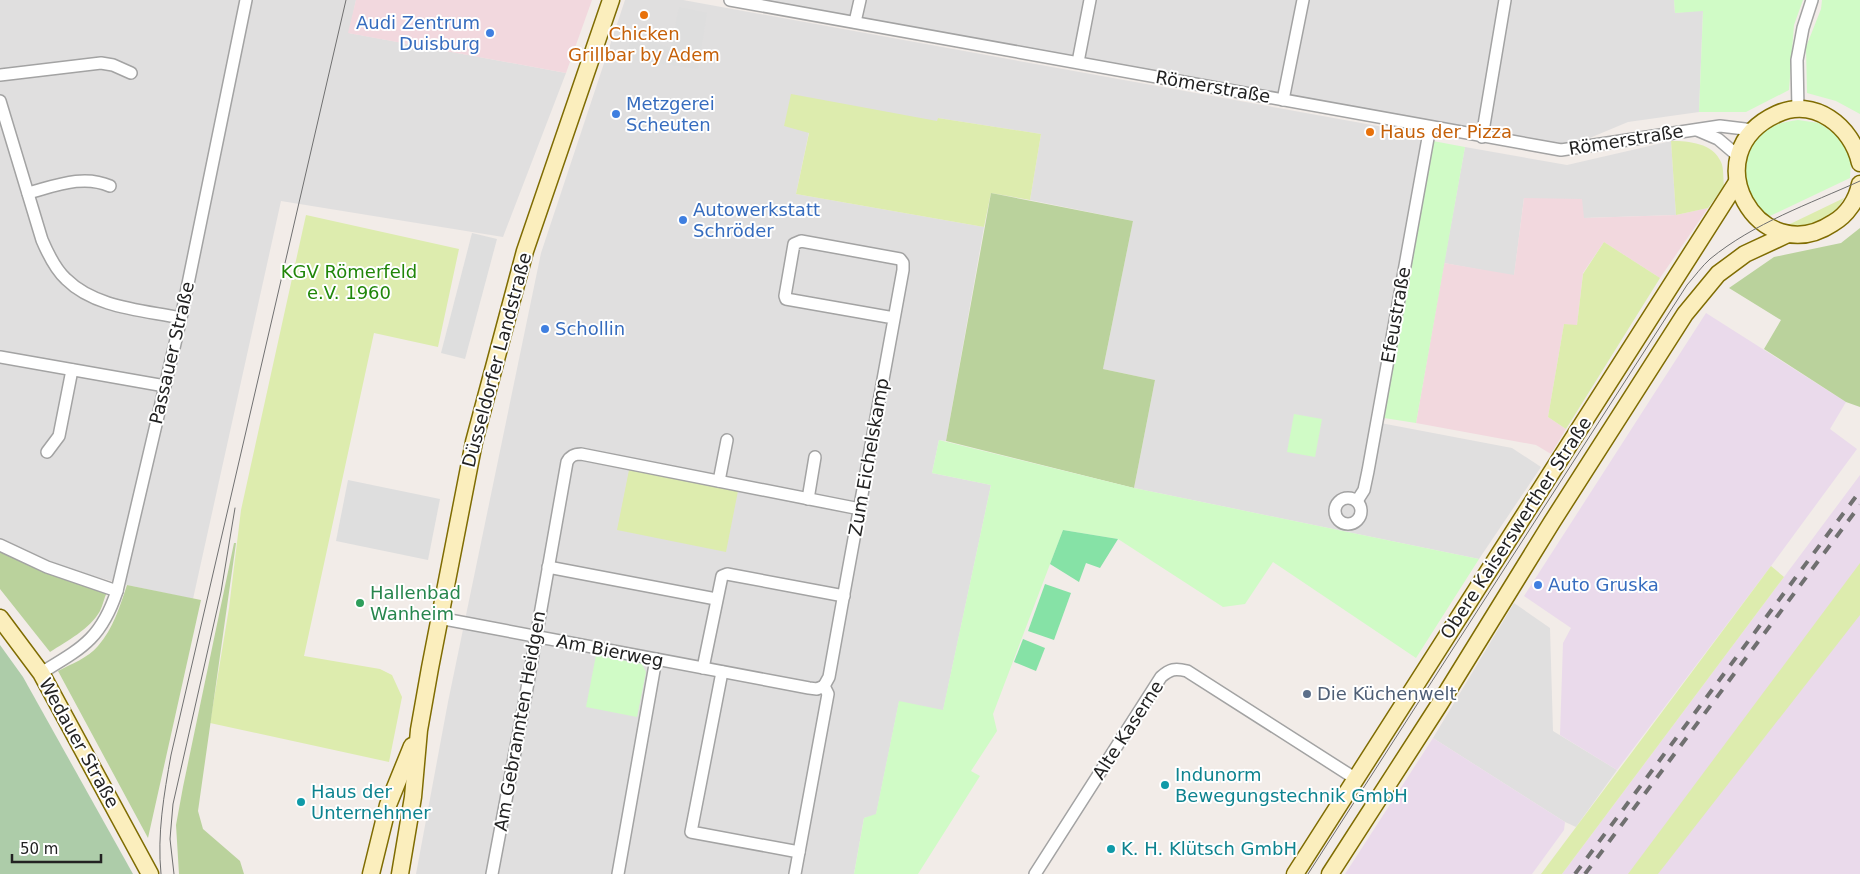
<svg xmlns="http://www.w3.org/2000/svg" width="1860" height="874" font-family="'DejaVu Sans',sans-serif">
  <style>
    .residential { fill: #e0dfdf }
    .commercial { fill: #f2d8de }
    .industrial { fill: #eadaeb }
    .grass { fill: #ddecae }
    .forest { fill: #bad29c }
    .cemetery { fill: #adcca9 }
    .park { fill: #d0fbc6 }
    .pitch { fill: #86e2a6 }
    .parking { fill: #dedede }
    .lines { fill: none; stroke-linecap: round; stroke-linejoin: round }
    .street-casing { stroke: #a3a3a3; stroke-width: 14 }
    .secondary-casing { stroke: #7f6c02; stroke-width: 19 }
    .street { stroke: #fff; stroke-width: 11 }
    .secondary { stroke: #fbeebd; stroke-width: 16 }
    .tram { stroke: #707070; stroke-width: 1 }
    .rail { stroke: #707070; stroke-width: 4; stroke-dasharray: 10 10; stroke-linecap: butt }
    .food-dot { fill: #e8710a; stroke: #fff; stroke-width: 2 }
    .shop-dot { fill: #3f7fe0; stroke: #fff; stroke-width: 2 }
    .leisure-dot { fill: #2e9e5b; stroke: #fff; stroke-width: 2 }
    .service-dot { fill: #5c6f8a; stroke: #fff; stroke-width: 2 }
    .culture-dot { fill: #0f9aa8; stroke: #fff; stroke-width: 2 }
    .labels { text-anchor: middle; stroke-width: 4; stroke-linejoin: round; paint-order: stroke }
    .shop-label { font-size: 18px; fill: #366cbe; stroke: #fff; text-anchor: start }
    .food-label { font-size: 18px; fill: #c56008; stroke: #fff }
    .street-label { font-size: 18px; fill: #222; stroke: #fff }
    .park-label { font-size: 18px; fill: #208609; stroke: #fff }
    .leisure-label { font-size: 18px; fill: #27864d; stroke: #fff; text-anchor: start }
    .service-label { font-size: 18px; fill: #4e5e75; stroke: #fff; text-anchor: start }
    .culture-label { font-size: 18px; fill: #0d838f; stroke: #fff; text-anchor: start }
  </style>
  <rect width="100%" height="100%" fill="#f2ece8"/>
  <!-- residential -->
  <g class="residential">
    <path d="M0,0H356L349,33L566,73L503,237L281,201L193,599L127,585L71,570L0,539Z"/>
    <path d="M625,0H683L1422,134L1370,421L1512,448L1541,467L1479,559L1134,488L1155,380L1103,369L1133,221L1030,200L1041,134L938,118V121L809,132L796,194L984,227L946,441L939,440L932,473L991,485L943,711L899,702L876,815L864,818L854,874H416L448,702L541,253Z"/>
    <path d="M737,0H1674L1675,13L1703,10L1699,112L1628,122L1561,150Z"/>
    <path d="M1671,141L1676,215L1583,218L1524,198L1514,276L1444,263L1465,147L1567,165Z"/>
    <path d="M1514,603L1550,628L1553,731L1617,770L1576,827L1565,822L1433,738Z"/>
  </g>
  <!-- commercial -->
  <g class="commercial">
    <path d="M356,0H592L566,73L348,33Z"/>
    <path d="M1524,198L1582,199L1584,218L1676,215L1708,208L1660,278L1604,242L1583,273L1577,326L1564,324L1548,417L1566,429L1551,454L1536,445L1416,423L1444,263L1514,275Z"/>
  </g>
  <!-- industrial -->
  <g class="industrial">
    <path d="M1706,313L1846,402L1830,429L1857,449L1771,566L1617,770L1560,735L1563,643L1571,628L1524,596Z"/>
    <path d="M1860,475V874H1562L1784,577Z"/>
    <path d="M1433,738L1565,822L1564,830L1532,874H1345Z"/>
  </g>
  <!-- grass -->
  <g class="grass">
    <path d="M791,94L937,121L938,118L1041,134L1030,200L991,193L984,227L796,194L809,133L784,126Z"/>
    <path d="M1671,141C1689,141 1713,143 1721,162C1724,168 1723,179 1724,186L1708,208L1676,215Z"/>
    <path d="M1844,198C1830,222 1816,228 1788,225Z"/>
    <path d="M306,215L459,249L438,347L374,333L304,656L380,669L392,675L402,697L389,762L210,723L229,608L241,510Z"/>
    <path d="M1604,242L1660,278L1566,429L1548,417L1564,324L1577,325L1583,274Z"/>
    <path d="M629,470L738,491L726,552L617,530Z"/>
    <path d="M1860,563V615L1658,874H1628Z"/>
    <path d="M1771,566L1784,577L1562,874H1541Z"/>
  </g>
  <!-- forest -->
  <g class="forest">
    <path d="M991,193L1133,221L1103,369L1155,380L1134,488L946,441Z"/>
    <path d="M1860,228V407L1846,402L1764,349L1781,320L1729,288L1774,257L1841,243Z"/>
    <path d="M234,543H236L198,811L203,829L240,861L244,874H179L176,825L183,787Z"/>
    <path d="M0,550L107,592C104,598 103,605 100,611C90,629 67,641 50,652L0,589Z"/>
    <path d="M127,585L201,600L148,838L58,671C71,664 88,658 98,646C113,629 120,606 127,585Z"/>
  </g>
  <!-- cemetery -->
  <path class="cemetery" d="M0,645L23,677L133,874H0Z"/>
  <!-- park -->
  <g class="park">
    <path d="M1674,0H1803L1794,25L1789,90L1746,112H1699L1703,11L1675,13Z"/>
    <path d="M1822,0H1860V114L1836,101L1807,93L1806,47L1821,9Z"/>
    <path d="M1798,120L1819,123L1835,134L1846,148L1851,161L1850,178L1770,216C1765,212 1758,209 1755,204C1740,182 1744,145 1765,130C1776,123 1786,122 1798,120Z"/>
    <path d="M1433,141L1465,147L1416,423L1384,418Z"/>
    <path d="M1294,414L1322,419L1315,457L1287,452Z"/>
    <path d="M939,440L1134,488L1479,559L1416,658L1273,562L1245,604L1223,607L1118,539L1063,530L993,714L997,731L971,771L980,776L918,874H854L864,818L876,814L899,701L943,710L991,485L932,473Z"/>
    <path d="M596,655L642,664L646,672L637,717L586,707Z"/>
  </g>
  <!-- pitch -->
  <g class="pitch">
    <path d="M1063,530L1118,539L1100,568L1086,563L1079,582L1050,564Z"/>
    <path d="M1045,584L1071,593L1054,640L1028,631Z"/>
    <path d="M1023,639L1045,648L1036,671L1014,662Z"/>
  </g>
  <!-- parking -->
  <g class="parking">
    <path d="M679,7L707,13L698,69L626,59L630,41L646,46L650,41L671,48Z"/>
    <path d="M472,233L497,239L465,359L441,353Z"/>
    <path d="M348,480L440,499L428,560L336,541Z"/>
  </g>
  <g class="lines">
    <!-- street casing -->
    <g class="street-casing">
      <g id="street">
        <path d="M730,0L1561,150L1720,126L1753,130"/>
        <path d="M855,22L860,0"/>
        <path d="M1078,62L1090,0"/>
        <path d="M0,75L101,63L113,65L131,73"/>
        <path d="M1283,100L1303,0"/>
        <path d="M0,101L42,240C48,254 55,269 66,279C95,308 143,310 181,318"/>
        <path d="M1798,110L1797,60L1803,28L1812,0"/>
        <path d="M1697,130L1718,139L1738,156"/>
        <path d="M1482,137L1505,0"/>
        <path d="M28,193C55,186 83,174 110,186"/>
        <path d="M0,357L165,386"/>
        <path d="M47,452L59,436L72,370"/>
        <path d="M719,481L727,440"/>
        <circle cx="1348" cy="511" r="13"/>
        <path d="M808,499L815,457"/>
        <path d="M1357,501L1364,490L1368,471L1430,127"/>
        <path d="M0,545L47,567L117,591"/>
        <path d="M548,567L716,599"/>
        <path d="M439,618L809,688L817,689L824,686"/>
        <path d="M703,668L722,576L727,574L844,596"/>
        <path d="M722,672L691,832L799,852"/>
        <path d="M41,673C82,648 101,639 117,591L181,318L246,0"/>
        <path d="M824,686L829,677C853,541 879,405 903,270V263L900,259L801,241L794,244L785,296L786,299L894,318"/>
        <path d="M492,874L526,694L567,462C570,456 574,454 581,454L860,509"/>
        <path d="M618,874L656,659"/>
        <path d="M795,874L828,694L824,686"/>
        <path d="M1035,874L1161,677C1170,669 1175,668 1187,671L1356,779"/>
      </g>
    </g>
    <!-- secondary casing -->
    <g class="secondary-casing">
      <g id="secondary">
        <path d="M1860,163C1852,126 1814,97 1777,114C1691,153 1759,272 1833,223C1847,215 1857,200 1860,184"/>
        <path d="M0,618L41,673L150,874"/>
        <path d="M371,874L388,805L412,746"/>
        <path d="M400,874L413,797L419,730L430,668L474,442L525,251L611,0"/>
        <path d="M1295,874L1737,182"/>
        <path d="M1330,874L1439,705L1552,522L1685,314L1718,274L1745,254L1788,234"/>
      </g>
    </g>
    <!-- street -->
    <use href="#street" class="street"/>
    <!-- secondary -->
    <use href="#secondary" class="secondary"/>
    <!-- tram -->
    <g class="tram">
      <path d="M161,874C157,834 164,794 171,755L346,0"/>
      <path d="M174,874L170,839L173,804L221,592L235,508"/>
      <path d="M1308,874L1687,285C1695,276 1702,266 1710,259C1754,223 1809,204 1860,181"/>
    </g>
    <!-- rail -->
    <g class="rail">
      <path d="M1575,874L1860,491"/>
      <path d="M1585,874L1860,505"/>
    </g>
  </g>
  <!-- markers -->
  <g class="food-dot">
    <circle cx="644" cy="15" r="5"/>
    <circle cx="1370" cy="132" r="5"/>
  </g>
  <g class="shop-dot">
    <circle cx="490" cy="33" r="5"/>
    <circle cx="616" cy="114" r="5"/>
    <circle cx="683" cy="220" r="5"/>
    <circle cx="545" cy="329" r="5"/>
    <circle cx="1538" cy="585" r="5"/>
  </g>
  <circle class="leisure-dot" cx="360" cy="603" r="5"/>
  <circle class="service-dot" cx="1307" cy="694" r="5"/>
  <g class="culture-dot">
    <circle cx="1165" cy="785" r="5"/>
    <circle cx="301" cy="802" r="5"/>
    <circle cx="1111" cy="849" r="5"/>
  </g>
  <g class="labels">
    <!-- shop labels -->
    <g class="shop-label">
      <text x="480" y="29" text-anchor="end">Audi Zentrum<tspan x="480" dy="21">Duisburg</tspan></text>
      <text x="626" y="110">Metzgerei<tspan x="626" dy="21">Scheuten</tspan></text>
      <text x="693" y="216">Autowerkstatt<tspan x="693" dy="21">Schröder</tspan></text>
      <text x="555" y="335">Schollin</text>
      <text x="1548" y="591">Auto Gruska</text>
    </g>
    <!-- food labels -->
    <g class="food-label">
      <text x="644" y="40">Chicken<tspan x="644" dy="21">Grillbar by Adem</tspan></text>
      <text x="1380" y="138" text-anchor="start">Haus der Pizza</text>
    </g>
    <!-- street labels -->
    <g class="street-label">
      <text transform="translate(1213 87) rotate(10)" y="6">Römerstraße</text>
      <text transform="translate(1626 140) rotate(-9)" y="6">Römerstraße</text>
      <text transform="translate(1396 315) rotate(-80)" y="6">Efeustraße</text>
      <text transform="translate(172 353) rotate(-77)" y="6">Passauer Straße</text>
      <text transform="translate(497 360) rotate(-75)" y="6">Düsseldorfer Landstraße</text>
      <text transform="translate(869 457) rotate(-80)" y="6">Zum Eichelskamp</text>
      <text transform="translate(1516 528) rotate(-57)" y="6">Obere Kaiserswerther Straße</text>
      <text transform="translate(610 651) rotate(11)" y="6">Am Bierweg</text>
      <text transform="translate(520 721) rotate(-80)" y="6">Am Gebrannten Heidgen</text>
      <text transform="translate(1128 730) rotate(-57)" y="6">Alte Kaserne</text>
      <text transform="translate(79 743) rotate(61)" y="6">Wedauer Straße</text>
    </g>
    <!-- park labels -->
    <g class="park-label">
      <text x="349" y="278">KGV Römerfeld<tspan x="349" dy="21">e.V. 1960</tspan></text>
    </g>
    <!-- leisure labels -->
    <g class="leisure-label">
      <text x="370" y="599">Hallenbad<tspan x="370" dy="21">Wanheim</tspan></text>
    </g>
    <!-- service labels -->
    <g class="service-label">
      <text x="1317" y="700">Die Küchenwelt</text>
    </g>
    <!-- culture labels -->
    <g class="culture-label">
      <text x="1175" y="781">Indunorm<tspan x="1175" dy="21">Bewegungstechnik GmbH</tspan></text>
      <text x="311" y="798">Haus der<tspan x="311" dy="21">Unternehmer</tspan></text>
      <text x="1121" y="855">K. H. Klütsch GmbH</text>
    </g>
  </g>
  <!-- scale -->
  <path d="M12 854v8h89v-8" fill="none" stroke="#222222" stroke-width="2.5"/>
  <text x="20" y="854" font-size="15" fill="#222222" stroke="#ffffff" stroke-width="4" paint-order="stroke">50 m</text>
</svg>
